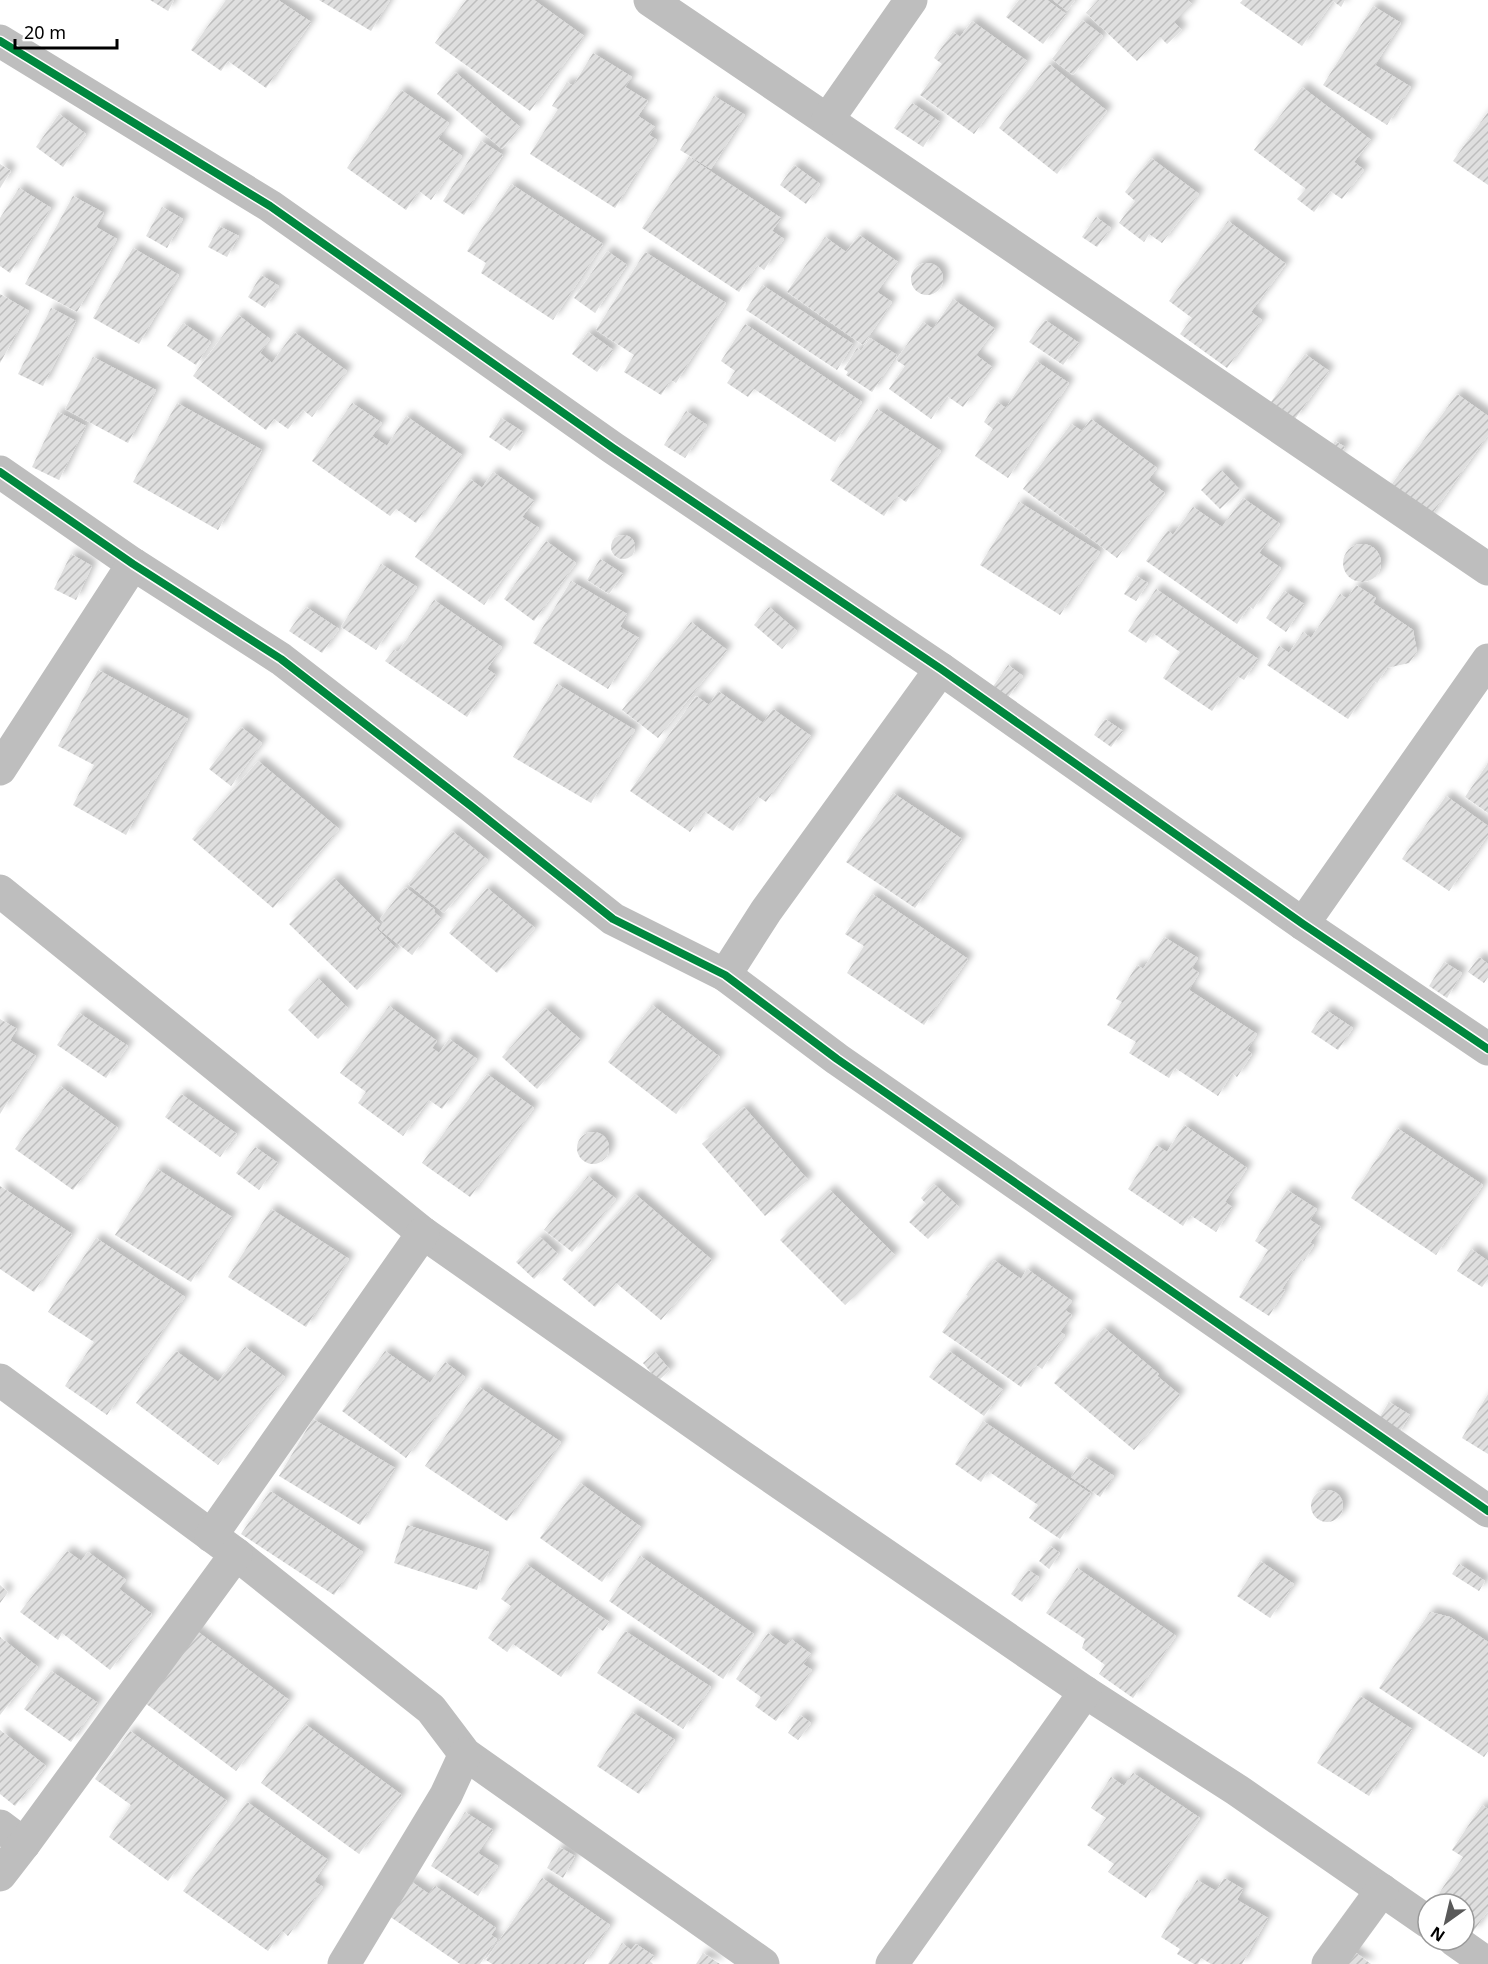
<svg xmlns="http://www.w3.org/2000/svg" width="1488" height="1964" font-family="'Noto Sans',sans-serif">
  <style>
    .building { fill: url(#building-hatch); filter: url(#shadow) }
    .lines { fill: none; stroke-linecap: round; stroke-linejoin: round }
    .street { stroke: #bebebe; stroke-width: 33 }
    .cycleway-casing { stroke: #fff; stroke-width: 11 }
    .cycleway { stroke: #00873e; stroke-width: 8 }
  </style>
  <defs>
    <pattern id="building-hatch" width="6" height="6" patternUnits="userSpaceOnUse" patternTransform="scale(1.5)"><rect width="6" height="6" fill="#dfdfdf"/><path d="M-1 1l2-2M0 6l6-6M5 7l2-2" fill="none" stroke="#bebebe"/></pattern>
    <filter id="shadow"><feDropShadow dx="5.5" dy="-5.5" stdDeviation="3" flood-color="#0004"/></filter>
  </defs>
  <rect width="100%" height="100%" fill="#fff"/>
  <!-- building -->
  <g class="building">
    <path d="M150,0H174L168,11Z"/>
    <path d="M226,0H278L311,22L266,88L228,61L221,71L191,50Z"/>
    <path d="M319,0H390L371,31Z"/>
    <path d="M466,0H534L584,36L530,111L435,43Z"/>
    <path d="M1019,0H1047L1066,14L1043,44L1006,17Z"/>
    <path d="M1053,0H1075L1067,11Z"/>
    <path d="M1098,0H1188L1192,4L1174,22L1182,30L1167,44L1160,37L1137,61L1086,13Z"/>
    <path d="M1243,0H1345L1341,7L1333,1L1302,46L1240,3Z"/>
    <path d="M1373,6L1401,23L1375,65L1411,87L1387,125L1323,85Z"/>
    <path d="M1082,20L1103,36L1073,75L1052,59Z"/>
    <path d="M972,21L1027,61L974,134L920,95L942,64L934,58L953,32L960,37Z"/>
    <path d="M593,53L632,77L625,87L648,101L638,116L655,127L649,135L657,140L615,208L530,154L558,109L552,106L567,82L573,86Z"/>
    <path d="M1049,64L1107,111L1057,174L999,128Z"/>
    <path d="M455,72L520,127L502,149L437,94Z"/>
    <path d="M1302,87L1371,140L1354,162L1364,170L1342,199L1330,191L1314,212L1297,199L1306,189L1254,150Z"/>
    <path d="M401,90L449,123L438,139L462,156L431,200L419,191L406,210L347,168Z"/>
    <path d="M714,96L745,115L711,169L680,150Z"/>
    <path d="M912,103L940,122L923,147L894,128Z"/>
    <path d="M1488,112V185L1453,161Z"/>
    <path d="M59,114L86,134L63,167L36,147Z"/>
    <path d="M481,141L503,155L464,215L443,201Z"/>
    <path d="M689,157L781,218L772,231L784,239L764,270L757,265L739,292L642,228Z"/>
    <path d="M1151,158L1199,194L1162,243L1149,234L1144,242L1119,223L1135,201L1125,192Z"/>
    <path d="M0,164L11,171L0,188Z"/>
    <path d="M794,165L820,184L806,204L780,185Z"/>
    <path d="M511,184L603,244L553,320L481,273L486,263L467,251Z"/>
    <path d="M19,188L51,208L10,273L0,266V218Z"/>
    <path d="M73,196L104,213L96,227L117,239L77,312L25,284Z"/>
    <path d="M162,207L183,219L167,248L146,236Z"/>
    <path d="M1096,217L1111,228L1097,247L1082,237Z"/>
    <path d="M1228,221L1286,264L1251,312L1262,320L1227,368L1180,334L1192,318L1169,301Z"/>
    <path d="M219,226L239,236L227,257L208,247Z"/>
    <path d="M859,235L898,262L877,292L892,302L863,345L787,292L825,237L846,252Z"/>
    <path d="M133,248L179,275L139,344L93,318Z"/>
    <path d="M607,251L627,265L595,313L574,298Z"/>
    <path d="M645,252L726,303L676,383L671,380L661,395L624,372L634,355L596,330Z"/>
    <circle cx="927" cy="279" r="16"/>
    <path d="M261,275L279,286L265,308L248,297Z"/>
    <path d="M762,285L853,344L837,370L746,310Z"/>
    <path d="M0,294L29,311L0,363Z"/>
    <path d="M953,299L995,329L976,355L992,367L963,407L947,396L931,419L889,389L905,366L896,360L923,322L933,329Z"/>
    <path d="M51,308L76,321L43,386L18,374Z"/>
    <path d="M238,315L270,339L260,353L272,363L294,332L347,371L312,417L303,410L288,429L274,419L266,430L193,376Z"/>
    <path d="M1045,320L1079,343L1063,365L1029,342Z"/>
    <path d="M183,323L211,342L196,365L167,346Z"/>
    <path d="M745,324L862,402L835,442L754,389L748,397L727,383L735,371L721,361Z"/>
    <path d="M588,332L613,350L597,372L572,354Z"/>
    <path d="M870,338L897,355L872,392L846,375L848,372L844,369L857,348L861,351Z"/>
    <path d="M1305,354L1329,371L1295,419L1271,402Z"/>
    <path d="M93,357L156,390L128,443L65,409Z"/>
    <path d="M1036,361L1069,383L1008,478L975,456L993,429L984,422L997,402L1006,408Z"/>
    <path d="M1457,394L1488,416V435L1425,524L1384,495Z"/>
    <path d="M177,403L262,450L218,530L133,482Z"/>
    <path d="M352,403L382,423L372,436L387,446L406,416L462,455L416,523L396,509L390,516L312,461Z"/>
    <path d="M877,409L941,451L906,502L897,496L884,516L830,480Z"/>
    <path d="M686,411L707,425L685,458L664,445Z"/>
    <path d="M58,412L86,426L59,480L32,467Z"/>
    <path d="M501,418L523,432L510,451L489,437Z"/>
    <path d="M1091,419L1157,468L1148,480L1165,493L1117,558L1023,489L1071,424L1082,431Z"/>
    <path d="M1335,441L1345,447L1334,462L1325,457Z"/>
    <path d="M1221,470L1240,490L1220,509L1201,490Z"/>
    <path d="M493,472L534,501L522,517L539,528L484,605L415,557L470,479L482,488Z"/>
    <path d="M1243,498L1280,524L1259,553L1281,568L1253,609L1249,606L1237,624L1146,561L1168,530L1173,535L1193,507L1222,527Z"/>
    <path d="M1019,502L1100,552L1060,615L980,565Z"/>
    <circle cx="623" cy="547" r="12"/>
    <path d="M546,541L576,563L534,621L504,599Z"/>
    <circle cx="1362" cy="563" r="19"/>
    <path d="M71,554L92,566L76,600L54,589Z"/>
    <path d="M600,559L623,574L609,594L587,580Z"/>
    <path d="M381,564L417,587L376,650L341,627Z"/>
    <path d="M1136,576L1148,583L1136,601L1124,594Z"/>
    <path d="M571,581L627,614L620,627L639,638L608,689L533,643Z"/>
    <path d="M1356,585L1376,598L1373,603L1413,630L1417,652L1409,663L1387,668L1377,683L1374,681L1348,719L1267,665L1279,646L1289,653L1303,632L1311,638L1340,594L1347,599Z"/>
    <path d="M1156,589L1258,659L1244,680L1237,676L1212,711L1163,678L1180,652L1153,633L1146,643L1128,631Z"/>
    <path d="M1284,591L1304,604L1286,632L1266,618Z"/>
    <path d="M434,600L502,647L487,669L496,675L467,717L385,661L394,650L398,652Z"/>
    <path d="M306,607L339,629L322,653L289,631Z"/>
    <path d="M769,607L797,631L782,649L754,625Z"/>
    <path d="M691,622L727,650L658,738L622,710Z"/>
    <path d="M1008,665L1023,676L1007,699L992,688Z"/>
    <path d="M98,670L188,719L126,835L73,805L94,765L58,746Z"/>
    <path d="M557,684L635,730L591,803L513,757Z"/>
    <path d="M718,691L763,723L773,709L811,736L766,802L757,796L733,831L704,811L690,832L630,791L696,696L709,705Z"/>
    <path d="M1105,719L1123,731L1111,747L1094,735Z"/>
    <path d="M241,727L262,743L231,786L209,769Z"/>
    <path d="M258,761L339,829L273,908L192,839Z"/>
    <path d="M1488,763V813L1465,797Z"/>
    <path d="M893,793L962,839L915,908L846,862Z"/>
    <path d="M1446,796L1488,826V835L1449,891L1402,859Z"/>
    <path d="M452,831L488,860L444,913L408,884Z"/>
    <path d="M334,878L380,924L376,928L397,949L357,990L289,924Z"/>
    <path d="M405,887L435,910L434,912L441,918L412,955L379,929L384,922L380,919Z"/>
    <path d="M487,888L535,928L497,973L449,933Z"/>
    <path d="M872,894L968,959L924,1025L847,973L864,946L845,934Z"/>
    <path d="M1164,937L1198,958L1192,968L1199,973L1189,990L1257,1034L1247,1050L1252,1054L1237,1077L1232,1073L1218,1096L1175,1068L1169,1078L1129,1053L1136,1042L1107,1025L1122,1002L1116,999L1137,965L1143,969Z"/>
    <path d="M1479,957L1488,964V977L1484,983L1468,972Z"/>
    <path d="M1444,962L1462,973L1447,998L1429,986Z"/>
    <path d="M318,978L348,1008L318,1039L288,1010Z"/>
    <path d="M652,1005L720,1057L676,1114L608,1062Z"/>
    <path d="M389,1006L437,1041L432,1048L439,1053L449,1039L477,1059L442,1109L429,1100L403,1136L358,1103L366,1092L340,1073Z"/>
    <path d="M545,1008L581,1040L537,1089L502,1057Z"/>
    <path d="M1326,1010L1353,1028L1338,1050L1311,1032Z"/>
    <path d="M79,1013L128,1046L106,1078L57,1045Z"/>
    <path d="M0,1019L17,1029L10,1040L36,1056L0,1114Z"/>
    <path d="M487,1074L534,1108L470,1197L422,1163Z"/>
    <path d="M60,1086L118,1128L73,1190L15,1149Z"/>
    <path d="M181,1094L237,1134L220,1157L165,1117Z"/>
    <path d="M744,1107L808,1180L765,1216L702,1144Z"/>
    <path d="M1184,1125L1247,1168L1225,1202L1232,1207L1216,1232L1190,1215L1183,1226L1128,1189L1156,1145L1167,1152Z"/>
    <path d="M1397,1128L1483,1185L1436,1255L1351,1198Z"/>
    <circle cx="593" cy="1148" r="16"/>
    <path d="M255,1147L278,1163L259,1190L236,1173Z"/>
    <path d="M157,1169L232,1217L191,1282L115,1235Z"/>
    <path d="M588,1176L616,1199L572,1252L544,1230Z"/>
    <path d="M934,1184L959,1207L928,1239L909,1222L926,1204L921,1198Z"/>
    <path d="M0,1186L72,1234L34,1292L0,1269Z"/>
    <path d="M830,1190L895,1255L845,1305L780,1240Z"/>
    <path d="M1287,1190L1317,1209L1310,1220L1321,1227L1310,1243L1314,1245L1304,1261L1301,1259L1282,1289L1285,1290L1269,1316L1239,1297L1268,1250L1255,1241Z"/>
    <path d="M635,1194L712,1260L661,1320L616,1283L595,1307L562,1279Z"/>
    <path d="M271,1209L349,1259L306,1327L228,1277Z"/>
    <path d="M540,1237L558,1254L534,1279L516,1262Z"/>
    <path d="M96,1238L185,1297L107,1415L65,1386L94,1342L48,1312Z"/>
    <path d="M1471,1249L1488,1261V1279L1482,1287L1457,1271Z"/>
    <path d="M994,1260L1021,1279L1027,1269L1072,1301L1065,1310L1072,1315L1060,1332L1065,1335L1042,1369L1036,1365L1021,1387L942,1332L968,1296L966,1295L987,1266L989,1267Z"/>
    <path d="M1104,1328L1159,1374L1157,1376L1180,1395L1134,1450L1054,1383L1089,1342L1091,1344Z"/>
    <path d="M245,1347L285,1377L218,1465L136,1403L176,1351L218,1382Z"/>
    <path d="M385,1351L430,1383L445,1362L465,1377L406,1458L342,1411Z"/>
    <path d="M949,1351L1003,1390L984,1416L929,1377Z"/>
    <path d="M655,1352L670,1370L658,1381L643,1363Z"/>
    <path d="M479,1387L561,1442L507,1521L425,1466Z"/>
    <path d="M1488,1394V1454L1462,1438Z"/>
    <path d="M1389,1402L1410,1415L1397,1436L1376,1423Z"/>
    <path d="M313,1419L395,1468L360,1525L279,1476Z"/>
    <path d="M983,1421L1091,1494L1060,1539L1029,1518L1038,1505L988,1471L981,1482L955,1464Z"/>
    <path d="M1085,1457L1114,1476L1100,1497L1071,1477Z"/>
    <path d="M580,1483L641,1527L602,1582L540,1538Z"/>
    <circle cx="1327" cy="1506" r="16"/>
    <path d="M270,1491L363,1552L334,1595L241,1534Z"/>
    <path d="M407,1525L489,1552L477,1590L394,1563Z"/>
    <path d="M1050,1546L1060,1553L1049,1569L1039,1561Z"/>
    <path d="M67,1551L81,1561L88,1552L126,1580L119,1589L152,1614L110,1670L62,1633L58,1640L20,1612Z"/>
    <path d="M640,1556L754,1634L723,1679L609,1601Z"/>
    <path d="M1260,1561L1294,1584L1270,1618L1237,1596Z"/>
    <path d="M526,1564L609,1622L603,1631L597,1627L561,1677L513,1644L507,1652L488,1638L511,1606L501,1599Z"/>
    <path d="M1459,1564L1485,1581L1479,1591L1452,1574Z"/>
    <path d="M1077,1568L1176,1636L1133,1698L1099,1674L1105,1665L1082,1648L1085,1639L1046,1613Z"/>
    <path d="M1028,1570L1039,1577L1022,1602L1011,1594Z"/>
    <path d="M0,1585L8,1592L0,1603Z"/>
    <path d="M1430,1612L1450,1617L1488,1642V1751L1484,1757L1379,1688Z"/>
    <path d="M194,1629L289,1700L236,1771L141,1700Z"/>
    <path d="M625,1631L711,1687L683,1729L597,1673Z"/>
    <path d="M768,1633L786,1646L791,1639L811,1654L803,1664L812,1670L776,1721L755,1706L761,1697L736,1679Z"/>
    <path d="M0,1637L38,1667L0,1715Z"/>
    <path d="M51,1671L98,1703L71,1742L24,1709Z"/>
    <path d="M1360,1696L1412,1729L1369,1796L1317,1763Z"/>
    <path d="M632,1712L675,1740L639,1794L597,1766Z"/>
    <path d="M800,1715L811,1723L798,1740L788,1733Z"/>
    <path d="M305,1724L402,1795L359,1854L261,1783Z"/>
    <path d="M0,1730L46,1766L15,1806L0,1794Z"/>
    <path d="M130,1731L227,1801L168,1881L109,1837L131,1805L95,1779Z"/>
    <path d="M1133,1773L1200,1818L1146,1898L1108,1872L1114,1864L1087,1845L1106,1818L1091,1808L1111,1777L1124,1786Z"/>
    <path d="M247,1802L328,1860L314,1881L323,1887L288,1936L282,1931L268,1951L183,1891Z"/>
    <path d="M1482,1805L1488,1809V1913L1487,1912L1473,1932L1464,1926V1904H1432L1463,1857L1452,1850Z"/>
    <path d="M465,1812L493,1830L478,1853L498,1866L478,1896L431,1866Z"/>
    <path d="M559,1847L575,1856L563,1878L547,1868Z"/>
    <path d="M542,1878L610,1925L584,1964H492L486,1960Z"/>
    <path d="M1224,1878L1243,1889L1237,1900L1268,1918L1242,1964H1211L1201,1958L1198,1964H1194L1177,1954L1180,1949L1161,1937L1184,1898H1186L1197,1880L1216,1891Z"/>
    <path d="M409,1880L429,1894L435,1886L496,1928L491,1935L497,1939L480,1964H460L386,1914Z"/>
    <path d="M622,1943L631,1950L636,1944L654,1956L650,1961L653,1964H608Z"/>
    <path d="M1348,1947L1371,1964H1336Z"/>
    <path d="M703,1953L720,1964H696Z"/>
  </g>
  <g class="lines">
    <!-- street -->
    <g class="street">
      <path d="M650,0C931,188 1208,380 1488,569"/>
      <path d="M0,41L270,206L613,448L941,669L1303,924L1488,1049"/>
      <path d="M828,119L911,0"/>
      <path d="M0,472L133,564L281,659L471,806L613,919L725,975L837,1059L1488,1511"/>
      <path d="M0,769L133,564"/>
      <path d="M0,891L423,1233L741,1456L1085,1692L1237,1790L1428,1922"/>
      <path d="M1303,924L1488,660"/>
      <path d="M725,975L766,911L941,669"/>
      <path d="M0,1380L236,1554L431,1709L465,1754L763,1964"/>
      <path d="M211,1536L423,1233"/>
      <path d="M0,1826L24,1844"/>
      <path d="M0,1875L24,1844L236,1554"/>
      <path d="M1454,1940L1488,1964"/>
      <path d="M344,1964L446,1795L465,1754"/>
      <path d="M892,1964L1085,1692"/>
      <path d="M1328,1964L1382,1890"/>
    </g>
    <!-- cycleway casing -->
    <g class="cycleway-casing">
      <g id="cycleway">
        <path d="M0,41L270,206L613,448L941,669L1303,924L1488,1049"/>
        <path d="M0,472L133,564L281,659L471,806L613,919L725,975L837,1059L1488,1511"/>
      </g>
    </g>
    <!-- cycleway -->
    <use href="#cycleway" class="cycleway"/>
  </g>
  <!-- north arrow -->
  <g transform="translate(1446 1922) rotate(214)"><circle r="28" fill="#ffffff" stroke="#999999" stroke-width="1.5"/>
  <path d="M0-4.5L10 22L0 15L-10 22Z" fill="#595959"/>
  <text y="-9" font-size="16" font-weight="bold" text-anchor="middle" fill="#000000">N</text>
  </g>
  <!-- scale -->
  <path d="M15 39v9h102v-9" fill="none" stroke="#000000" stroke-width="3"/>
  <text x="24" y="39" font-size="18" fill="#000000" stroke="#ffffff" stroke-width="4.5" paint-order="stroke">20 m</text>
</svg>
